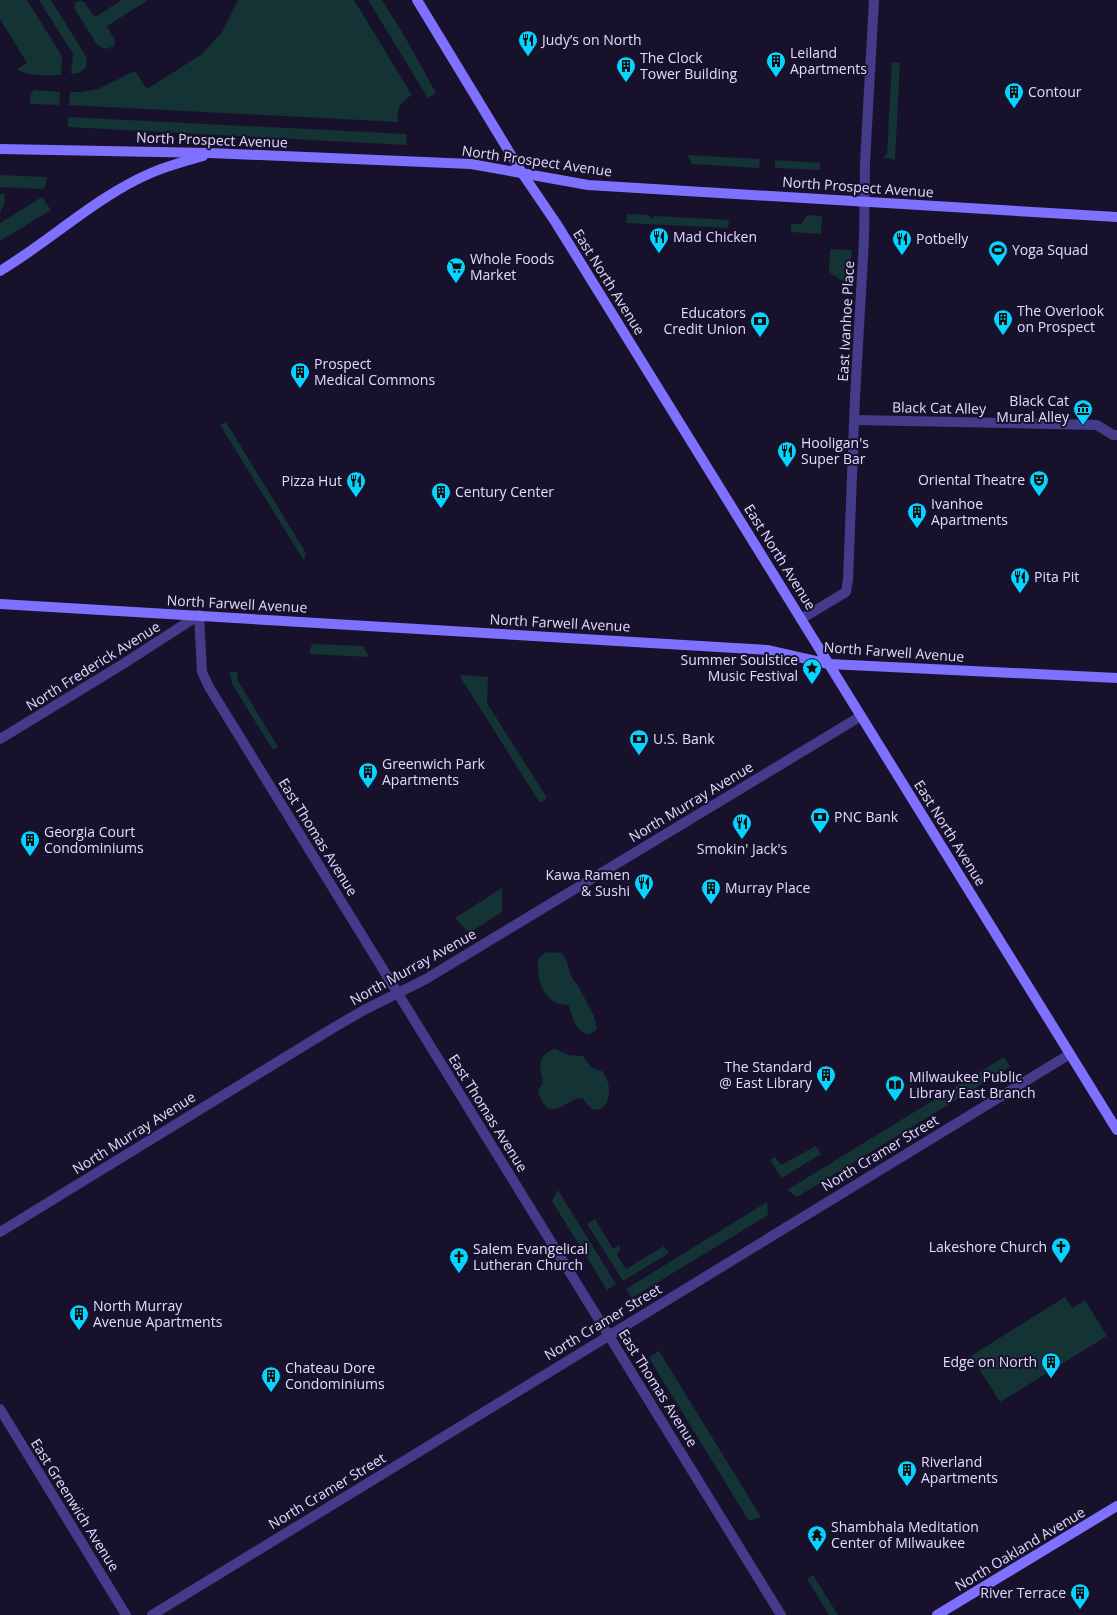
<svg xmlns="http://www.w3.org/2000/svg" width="1117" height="1615" font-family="'Open Sans',sans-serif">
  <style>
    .green { fill: #133335 }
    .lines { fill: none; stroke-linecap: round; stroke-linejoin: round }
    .street { stroke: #443b8a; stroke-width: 10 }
    .secondary { stroke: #7f71ff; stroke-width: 10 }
    .labels { text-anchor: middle; stroke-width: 4; stroke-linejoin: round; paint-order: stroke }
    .poi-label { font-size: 14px; fill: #e1daff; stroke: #17112b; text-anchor: start }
    .street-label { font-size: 14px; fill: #e1daff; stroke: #17112b }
  </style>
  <rect width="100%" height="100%" fill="#17112b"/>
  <!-- green -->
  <g class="green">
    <path d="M0,0H27L62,56L61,75C50,75 24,77 17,69L27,63L0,19Z"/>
    <path d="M39,0H51L87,58L86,67L79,73L71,74L73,54Z"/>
    <path d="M122,0H148L107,26L115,40L114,46L106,49L99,46L96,43L74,8L75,3L79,1H83L95,17Z"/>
    <path d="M238,0H354L412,95C402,101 394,110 399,122L69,105L70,92H82L98,89L135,71L147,89L202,54L222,32Z"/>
    <path d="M368,0H382L405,37L436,93L428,98Z"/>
    <path d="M892,62L900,63L895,160L883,157L887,154Z"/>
    <path d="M34,90L60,92L59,105L30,104V94Z"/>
    <path d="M68,117L407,134L406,145L68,127Z"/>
    <path d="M687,155L760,159L759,168L692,164Z"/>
    <path d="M775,160L820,163V170L775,168Z"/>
    <path d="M0,175L47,177L46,184L43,189L0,187Z"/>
    <path d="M0,194H5L4,205L0,213Z"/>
    <path d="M42,197L51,210L0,241V223Z"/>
    <path d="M627,214L649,215L652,219L655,216L729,220L728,228L626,223Z"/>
    <path d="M807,215L822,216L821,234L791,232V224H801Z"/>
    <path d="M830,249L852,250L850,278L845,281H842L829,272Z"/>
    <path d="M226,422L306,553L304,561L220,425Z"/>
    <path d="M312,644L363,646L369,657L309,654Z"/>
    <path d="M230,672H237L238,681L278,747L273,750L232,684Z"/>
    <path d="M459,675L488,677L487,703L547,798L540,803Z"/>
    <path d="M502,888V912L499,914L469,933L455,918Z"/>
    <path d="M546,952L562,953C570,963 568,976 577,984L594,1016L597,1029C582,1046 571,1017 569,1005C543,1005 537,981 538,959Z"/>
    <path d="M555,1049L569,1055L583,1056L592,1068L602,1071C621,1096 598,1127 583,1098C567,1096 548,1129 538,1090L543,1083C540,1068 536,1055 555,1049Z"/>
    <path d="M1004,1057L1010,1067L797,1197L787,1190Z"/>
    <path d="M816,1146L821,1154L782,1178L770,1160L775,1157L781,1165Z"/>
    <path d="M558,1190L616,1284L607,1290L552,1201Z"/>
    <path d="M767,1202L768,1215L632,1298L626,1289Z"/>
    <path d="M595,1219L613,1249L619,1245L621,1248L617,1255L626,1269L664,1246L669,1253L623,1281L587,1224Z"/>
    <path d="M1065,1297L1072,1308L1085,1300L1107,1336L1000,1402L971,1356Z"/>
    <path d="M658,1351H659L761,1517L749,1521L649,1358Z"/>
    <path d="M813,1575L838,1615H829L807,1579Z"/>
  </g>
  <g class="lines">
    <!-- street -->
    <g class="street">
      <path d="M855,420L1097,425L1113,435H1117"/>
      <path d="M801,619L846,592L848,580L855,397L864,240L865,163L874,0"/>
      <path d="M0,739L123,664L199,615L202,672L209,687L781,1615"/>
      <path d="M0,1232L333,1028L364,1010L426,979L861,716"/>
      <path d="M0,1409L126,1615"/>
      <path d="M152,1615L1070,1054"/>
    </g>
    <!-- secondary -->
    <g class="secondary">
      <path d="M417,0L522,173L556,223L1117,1130"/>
      <path d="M0,149L210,153L471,164L588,185L1117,217"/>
      <path d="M0,271C50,241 97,196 151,173C167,166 186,161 203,156"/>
      <path d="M0,604L767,650L829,664L1117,678"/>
      <path d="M937,1615L1117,1506"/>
    </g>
  </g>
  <!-- icons -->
  <defs>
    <g id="restaurant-pin" transform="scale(1)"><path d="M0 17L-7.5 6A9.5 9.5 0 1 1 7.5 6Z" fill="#06d3ff" stroke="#17112b"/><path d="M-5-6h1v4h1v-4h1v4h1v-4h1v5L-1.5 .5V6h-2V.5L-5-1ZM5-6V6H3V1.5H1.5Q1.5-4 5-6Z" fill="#111"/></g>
    <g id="building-pin" transform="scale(1)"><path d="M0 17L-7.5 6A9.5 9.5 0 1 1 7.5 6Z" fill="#06d3ff" stroke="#17112b"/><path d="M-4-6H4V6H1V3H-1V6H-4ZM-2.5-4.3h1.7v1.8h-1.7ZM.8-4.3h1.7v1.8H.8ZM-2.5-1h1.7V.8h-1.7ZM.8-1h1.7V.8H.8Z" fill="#111"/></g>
    <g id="stadium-pin" transform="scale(1)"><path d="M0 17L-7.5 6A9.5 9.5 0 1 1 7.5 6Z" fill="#06d3ff" stroke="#17112b"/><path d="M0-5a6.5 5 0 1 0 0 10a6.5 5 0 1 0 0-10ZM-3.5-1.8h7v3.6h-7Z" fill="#111"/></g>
    <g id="supermarket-pin" transform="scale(1)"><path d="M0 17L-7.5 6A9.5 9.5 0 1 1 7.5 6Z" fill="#06d3ff" stroke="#17112b"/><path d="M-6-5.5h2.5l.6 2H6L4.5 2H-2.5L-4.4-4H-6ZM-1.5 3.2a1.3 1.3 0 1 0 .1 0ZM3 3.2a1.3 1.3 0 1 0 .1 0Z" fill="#111"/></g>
    <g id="bank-pin" transform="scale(1)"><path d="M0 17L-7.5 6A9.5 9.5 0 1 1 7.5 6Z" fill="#06d3ff" stroke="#17112b"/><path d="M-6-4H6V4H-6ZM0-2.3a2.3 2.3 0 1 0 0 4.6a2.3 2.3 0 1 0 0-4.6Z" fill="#111"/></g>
    <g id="museum-pin" transform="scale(1)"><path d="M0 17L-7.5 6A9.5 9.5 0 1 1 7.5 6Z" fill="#06d3ff" stroke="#17112b"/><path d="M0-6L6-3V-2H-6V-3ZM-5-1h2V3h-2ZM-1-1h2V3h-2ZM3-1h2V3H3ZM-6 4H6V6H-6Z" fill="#111"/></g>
    <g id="theatre-pin" transform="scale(1)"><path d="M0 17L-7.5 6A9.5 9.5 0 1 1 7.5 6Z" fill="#06d3ff" stroke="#17112b"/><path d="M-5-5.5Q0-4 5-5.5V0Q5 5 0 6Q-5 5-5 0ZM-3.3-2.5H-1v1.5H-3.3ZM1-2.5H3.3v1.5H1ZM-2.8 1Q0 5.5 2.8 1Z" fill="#111"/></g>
    <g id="sight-pin" transform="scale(1)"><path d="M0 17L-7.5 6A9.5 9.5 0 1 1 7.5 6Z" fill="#06d3ff" stroke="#17112b"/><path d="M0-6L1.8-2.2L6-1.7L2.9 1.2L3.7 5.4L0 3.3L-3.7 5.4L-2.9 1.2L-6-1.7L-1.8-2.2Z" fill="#111"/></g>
    <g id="library-pin" transform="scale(1)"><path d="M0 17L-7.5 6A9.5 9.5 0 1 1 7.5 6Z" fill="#06d3ff" stroke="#17112b"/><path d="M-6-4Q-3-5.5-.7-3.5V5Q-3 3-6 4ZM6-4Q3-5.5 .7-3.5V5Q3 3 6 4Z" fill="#111"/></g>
    <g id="church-pin" transform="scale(1)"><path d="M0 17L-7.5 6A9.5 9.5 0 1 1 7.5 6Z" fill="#06d3ff" stroke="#17112b"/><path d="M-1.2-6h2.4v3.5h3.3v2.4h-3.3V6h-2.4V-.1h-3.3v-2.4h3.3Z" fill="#111"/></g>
    <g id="temple-pin" transform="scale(1)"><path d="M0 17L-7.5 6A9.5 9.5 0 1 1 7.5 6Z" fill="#06d3ff" stroke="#17112b"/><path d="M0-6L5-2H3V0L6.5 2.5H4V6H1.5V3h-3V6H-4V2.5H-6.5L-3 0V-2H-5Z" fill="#111"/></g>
  </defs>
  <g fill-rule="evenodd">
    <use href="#restaurant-pin" x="528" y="40"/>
    <use href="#building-pin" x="776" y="61"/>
    <use href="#building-pin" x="626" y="66"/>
    <use href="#building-pin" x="1014" y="92"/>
    <use href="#restaurant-pin" x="659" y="237"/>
    <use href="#restaurant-pin" x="902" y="239"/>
    <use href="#stadium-pin" x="998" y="250"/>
    <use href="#supermarket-pin" x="456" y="267"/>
    <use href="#building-pin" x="1003" y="319"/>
    <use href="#bank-pin" x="760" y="321"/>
    <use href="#building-pin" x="300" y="372"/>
    <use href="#museum-pin" x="1083" y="409"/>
    <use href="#restaurant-pin" x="787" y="451"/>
    <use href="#theatre-pin" x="1039" y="480"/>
    <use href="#restaurant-pin" x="356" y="481"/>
    <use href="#building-pin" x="441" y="492"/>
    <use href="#building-pin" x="917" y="512"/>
    <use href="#restaurant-pin" x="1020" y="577"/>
    <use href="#sight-pin" x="812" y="668"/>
    <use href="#bank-pin" x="639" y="739"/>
    <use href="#building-pin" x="368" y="772"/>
    <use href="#bank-pin" x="820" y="817"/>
    <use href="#restaurant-pin" x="742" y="823"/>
    <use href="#building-pin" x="30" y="840"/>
    <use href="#restaurant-pin" x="644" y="883"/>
    <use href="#building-pin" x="711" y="888"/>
    <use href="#building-pin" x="826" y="1075"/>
    <use href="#library-pin" x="895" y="1085"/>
    <use href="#church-pin" x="1061" y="1247"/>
    <use href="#church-pin" x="459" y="1257"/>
    <use href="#building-pin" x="79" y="1314"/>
    <use href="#building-pin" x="1051" y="1362"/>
    <use href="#building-pin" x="271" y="1376"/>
    <use href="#building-pin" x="907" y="1470"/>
    <use href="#temple-pin" x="817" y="1535"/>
    <use href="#building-pin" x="1080" y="1593"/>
  </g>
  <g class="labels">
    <!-- poi labels -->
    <g class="poi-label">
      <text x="542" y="45">Judy’s on North</text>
      <text x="790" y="58">Leiland<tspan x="790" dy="16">Apartments</tspan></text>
      <text x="640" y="63">The Clock<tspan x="640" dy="16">Tower Building</tspan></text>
      <text x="1028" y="97">Contour</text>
      <text x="673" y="242">Mad Chicken</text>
      <text x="916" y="244">Potbelly</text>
      <text x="1012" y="255">Yoga Squad</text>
      <text x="470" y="264">Whole Foods<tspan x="470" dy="16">Market</tspan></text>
      <text x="1017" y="316">The Overlook<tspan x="1017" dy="16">on Prospect</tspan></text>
      <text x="746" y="318" text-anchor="end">Educators<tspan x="746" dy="16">Credit Union</tspan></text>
      <text x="314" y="369">Prospect<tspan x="314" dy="16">Medical Commons</tspan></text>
      <text x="1069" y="406" text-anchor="end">Black Cat<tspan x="1069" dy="16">Mural Alley</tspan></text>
      <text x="801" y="448">Hooligan's<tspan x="801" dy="16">Super Bar</tspan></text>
      <text x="1025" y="485" text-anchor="end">Oriental Theatre</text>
      <text x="342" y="486" text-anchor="end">Pizza Hut</text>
      <text x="455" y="497">Century Center</text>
      <text x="931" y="509">Ivanhoe<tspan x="931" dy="16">Apartments</tspan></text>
      <text x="1034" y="582">Pita Pit</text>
      <text x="798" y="665" text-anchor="end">Summer Soulstice<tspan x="798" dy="16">Music Festival</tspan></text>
      <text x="653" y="744">U.S. Bank</text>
      <text x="382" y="769">Greenwich Park<tspan x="382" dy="16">Apartments</tspan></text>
      <text x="834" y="822">PNC Bank</text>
      <text x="44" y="837">Georgia Court<tspan x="44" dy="16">Condominiums</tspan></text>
      <text x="742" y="854" text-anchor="middle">Smokin' Jack's</text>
      <text x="630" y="880" text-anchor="end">Kawa Ramen<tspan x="630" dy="16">&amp; Sushi</tspan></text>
      <text x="725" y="893">Murray Place</text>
      <text x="812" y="1072" text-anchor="end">The Standard<tspan x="812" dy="16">@ East Library</tspan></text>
      <text x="909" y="1082">Milwaukee Public<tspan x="909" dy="16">Library East Branch</tspan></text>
      <text x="1047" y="1252" text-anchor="end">Lakeshore Church</text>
      <text x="473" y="1254">Salem Evangelical<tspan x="473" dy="16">Lutheran Church</tspan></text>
      <text x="93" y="1311">North Murray<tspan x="93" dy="16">Avenue Apartments</tspan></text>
      <text x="1037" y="1367" text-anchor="end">Edge on North</text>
      <text x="285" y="1373">Chateau Dore<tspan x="285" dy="16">Condominiums</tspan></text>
      <text x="921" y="1467">Riverland<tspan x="921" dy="16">Apartments</tspan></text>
      <text x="831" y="1532">Shambhala Meditation<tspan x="831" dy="16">Center of Milwaukee</tspan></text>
      <text x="1066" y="1598" text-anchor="end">River Terrace</text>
    </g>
    <!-- street labels -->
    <g class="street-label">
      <text transform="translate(212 140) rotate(2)" y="5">North Prospect Avenue</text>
      <text transform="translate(537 161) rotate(8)" y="5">North Prospect Avenue</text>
      <text transform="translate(858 187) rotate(4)" y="5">North Prospect Avenue</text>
      <text transform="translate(609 282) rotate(58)" y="5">East North Avenue</text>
      <text transform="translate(846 321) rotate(-87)" y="5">East Ivanhoe Place</text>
      <text transform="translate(939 408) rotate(1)" y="5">Black Cat Alley</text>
      <text transform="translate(780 557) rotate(58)" y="5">East North Avenue</text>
      <text transform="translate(237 604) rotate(3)" y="5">North Farwell Avenue</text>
      <text transform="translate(560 623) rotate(3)" y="5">North Farwell Avenue</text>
      <text transform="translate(894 652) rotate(4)" y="5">North Farwell Avenue</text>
      <text transform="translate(93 666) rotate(-32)" y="5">North Frederick Avenue</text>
      <text transform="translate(691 802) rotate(-31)" y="5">North Murray Avenue</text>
      <text transform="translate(950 833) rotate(58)" y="5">East North Avenue</text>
      <text transform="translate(318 837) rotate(58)" y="5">East Thomas Avenue</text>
      <text transform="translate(413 967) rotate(-29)" y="5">North Murray Avenue</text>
      <text transform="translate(488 1113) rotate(58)" y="5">East Thomas Avenue</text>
      <text transform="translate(134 1133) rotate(-32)" y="5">North Murray Avenue</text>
      <text transform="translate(880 1153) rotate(-31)" y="5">North Cramer Street</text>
      <text transform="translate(603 1322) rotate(-31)" y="5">North Cramer Street</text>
      <text transform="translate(658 1388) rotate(58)" y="5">East Thomas Avenue</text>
      <text transform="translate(327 1491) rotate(-31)" y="5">North Cramer Street</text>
      <text transform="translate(75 1505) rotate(58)" y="5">East Greenwich Avenue</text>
      <text transform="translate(1020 1549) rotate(-31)" y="5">North Oakland Avenue</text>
    </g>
  </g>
</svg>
